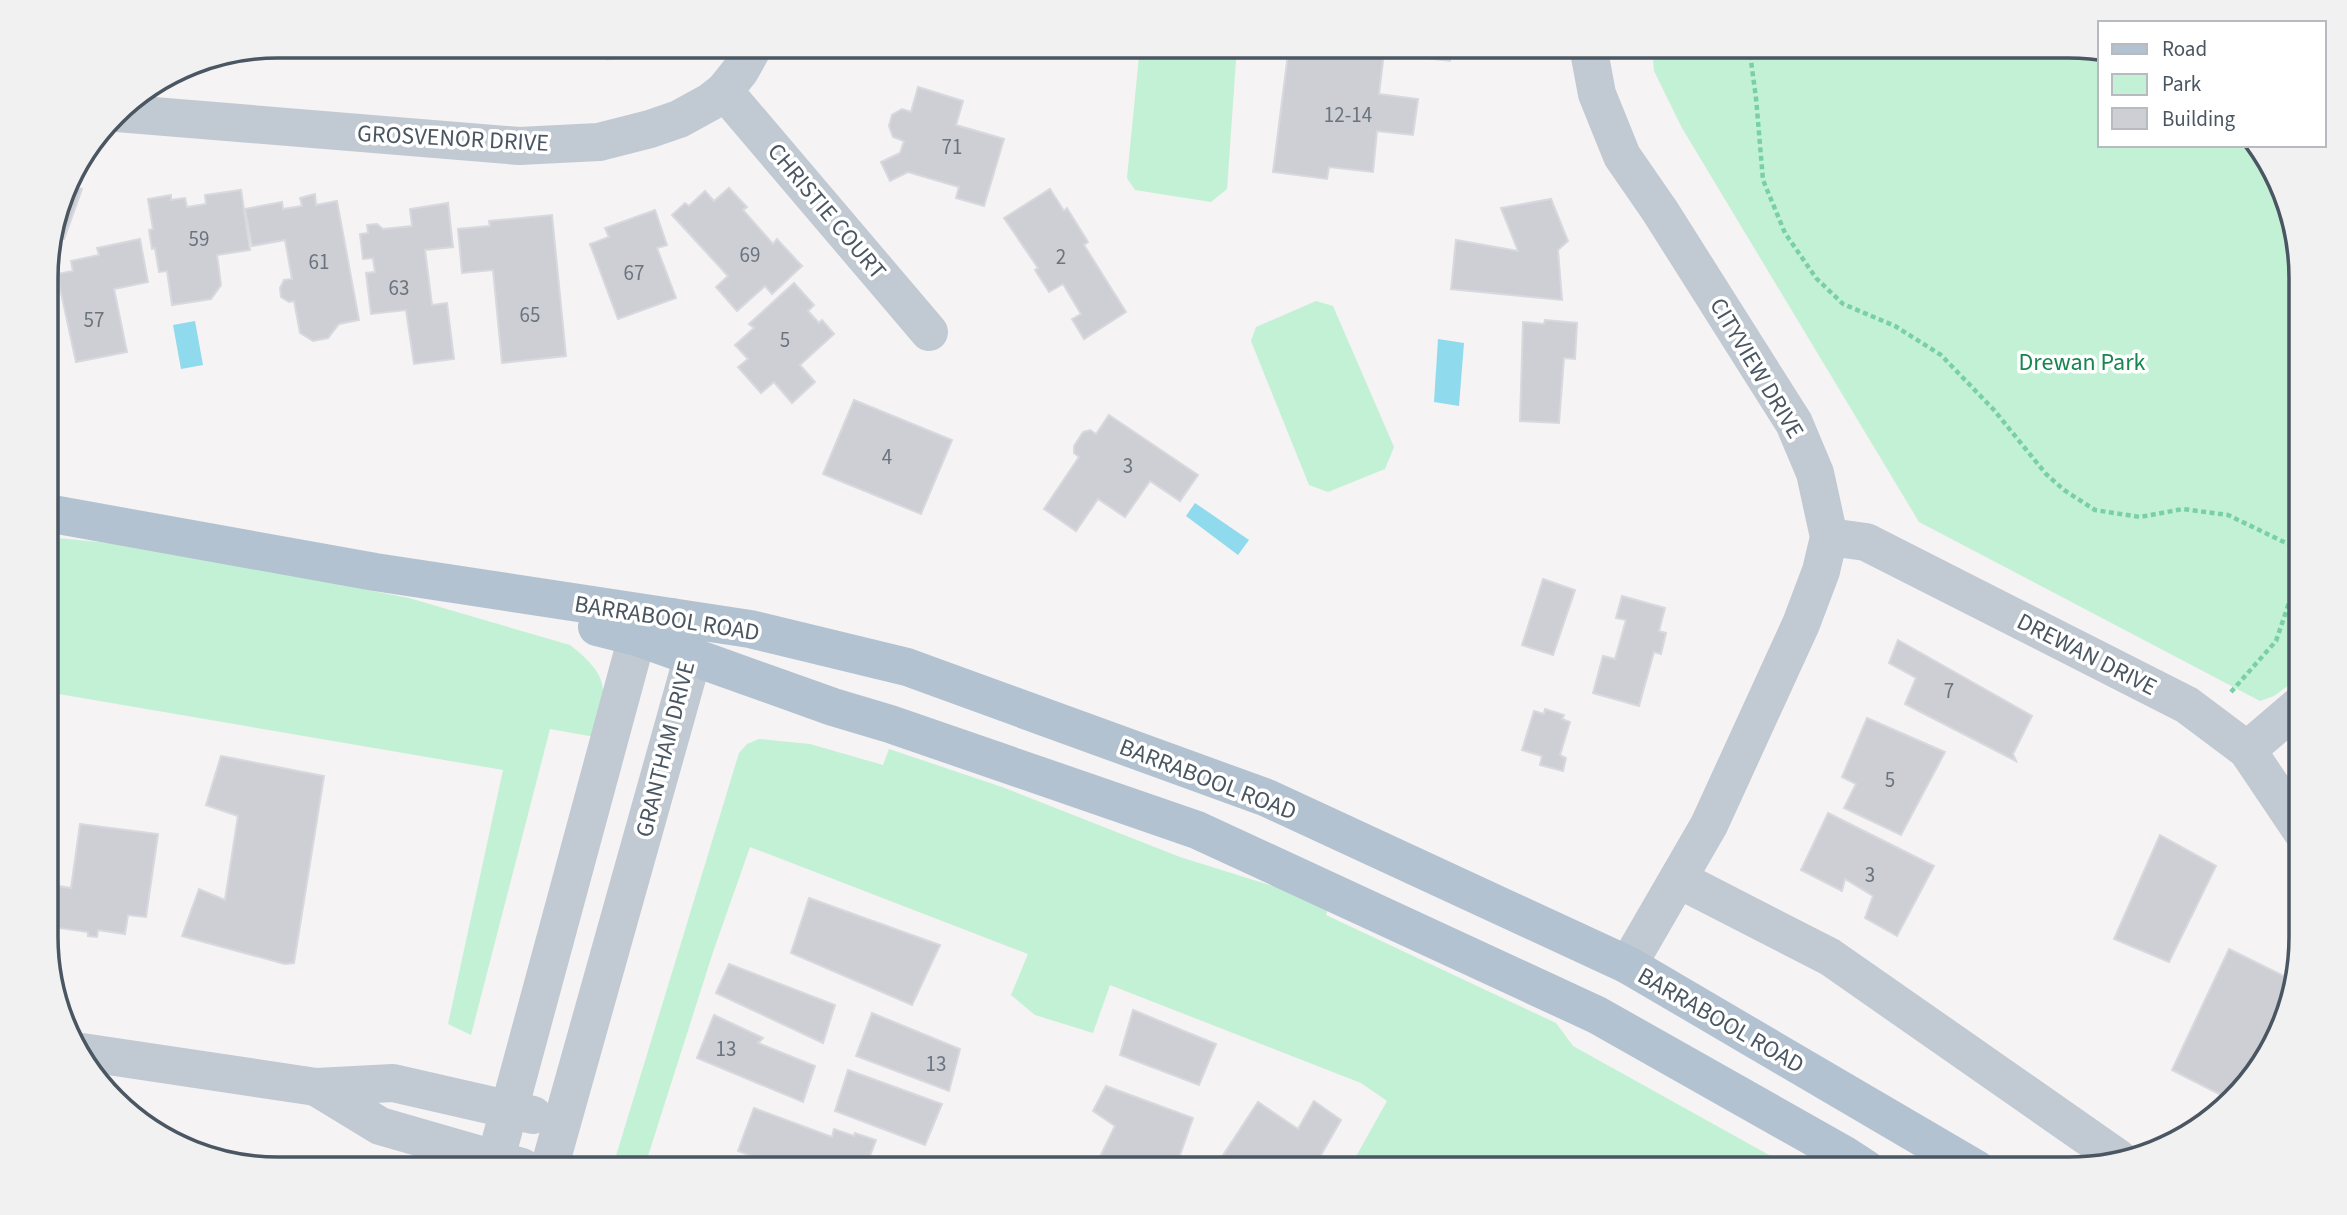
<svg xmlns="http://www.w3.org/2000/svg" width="2347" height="1215" font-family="'Source Sans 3',sans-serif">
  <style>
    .green { fill: #c3f1d5 }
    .water { fill: #90daee }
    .building { fill: #cdcfd5; stroke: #d7d9de; stroke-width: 2 }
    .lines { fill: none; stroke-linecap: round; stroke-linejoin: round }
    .path { stroke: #7ad0a6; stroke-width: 4.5; stroke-dasharray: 5 3.5; stroke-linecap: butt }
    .minor { stroke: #c1cad2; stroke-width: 38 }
    .major { stroke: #b3c2d1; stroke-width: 38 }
    .labels { text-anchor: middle; stroke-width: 7; stroke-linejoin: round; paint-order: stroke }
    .number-label { font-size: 21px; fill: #6b747e }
    .street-label { font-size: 24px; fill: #4a5661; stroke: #fff }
    .park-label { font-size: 24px; fill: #17864f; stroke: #fff }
    .rim { fill: none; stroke: #4a5661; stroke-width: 3.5 }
  </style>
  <rect width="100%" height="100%" fill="#f5f3f3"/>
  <!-- green -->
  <g class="green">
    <path d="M1140,46H1237L1227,189L1211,202L1135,190L1127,178Z"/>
    <path d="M1652,46H2069L2100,53V145H2259L2262,148L2300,248L2301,676L2274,696L2260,701L1919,522L1682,128L1654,71Z"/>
    <path d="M1316,301L1333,306L1394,447L1385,469L1328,492L1309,485L1251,341L1256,327Z"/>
    <path d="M47,537L141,546L409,598L570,645C611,677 607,690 595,737L550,729L471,1035L448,1024L503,770L47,692Z"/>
    <path d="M759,739L810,744L883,765L889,749L1002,787L1180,857L1295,893L1328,907L1326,915L1556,1023L1573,1046L1778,1160L1806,1161L1818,1169H1349L1387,1101L1361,1083L1110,985L1093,1033L1035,1015L1011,995L1028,954L750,847L713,952L648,1156L680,1169H612L739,753L747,744Z"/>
  </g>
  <!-- water -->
  <g class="water">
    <path d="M195,321L203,365L181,369L173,325Z"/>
    <path d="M1438,339L1464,343L1459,406L1434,402Z"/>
    <path d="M1195,503L1249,540L1238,555L1186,516Z"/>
  </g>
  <!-- building -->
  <g class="building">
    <path d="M278,46H306L305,54L264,48Z"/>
    <path d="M605,46H655L649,53L607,59Z"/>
    <path d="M1289,46H1319L1370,51L1371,46H1452L1450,61L1384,53L1379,94L1418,99L1413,135L1377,131L1373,172L1329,167L1327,179L1273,172Z"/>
    <path d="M918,87L963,101L956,125L1004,139L984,206L956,198L959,187L908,172L890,181L881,162L900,153L904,141L893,137L889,126L892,115L902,109L911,112Z"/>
    <path d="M67,185L82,189L64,239L53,236Z"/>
    <path d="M729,188L747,207L743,210L773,244L777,239L802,266L772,294L765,286L737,311L716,287L728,276L672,215L685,203L689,206L705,191L714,201Z"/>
    <path d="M1050,189L1064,211L1067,208L1088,242L1084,245L1126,312L1084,339L1072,319L1081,314L1063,284L1049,292L1035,270L1038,268L1004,218Z"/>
    <path d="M241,190L250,250L217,255L221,285L211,299L172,305L167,271L159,272L155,248L152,249L149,230L153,229L148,199L171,195V200L185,198L187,207L206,204L205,195Z"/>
    <path d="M315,194L316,205L337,201L359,320L339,324L328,338L313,341L300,333L294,301L289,302L281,297L280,288L284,280L292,279L285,240L252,246L245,209L282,202L283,209L302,206L300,198Z"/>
    <path d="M1551,199L1568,241L1558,250L1562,300L1451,289L1456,240L1518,251L1501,208Z"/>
    <path d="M448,203L453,247L425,250L432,305L447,303L454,359L414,364L406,310L371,314L366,273L375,272L373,258L363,259L360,234L368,233L367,225L377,224L383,229L412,226L410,209Z"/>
    <path d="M655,210L667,245L657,248L676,298L618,319L590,244L609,237L605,228Z"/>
    <path d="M552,215L566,356L502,363L493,270L462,273L458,229L490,226L489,221Z"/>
    <path d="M140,239L148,282L114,289L127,352L76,362L57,274L73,271L71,261L99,255L97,248Z"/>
    <path d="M794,283L814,305L808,311L819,323L822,320L834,334L800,365L815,382L792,403L774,382L761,393L738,367L748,359L735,345L754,328L749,324Z"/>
    <path d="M1545,320L1577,323L1575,359L1564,358L1559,423L1520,421L1523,322L1544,324Z"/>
    <path d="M854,400L952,440L921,514L823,474Z"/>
    <path d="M1109,415L1198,475L1180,501L1150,481L1125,517L1098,499L1076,531L1044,509L1079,457L1074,453V446L1083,432L1090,430L1096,434Z"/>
    <path d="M1543,579L1575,590L1553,655L1522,645Z"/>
    <path d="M1622,596L1665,608L1659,631L1666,633L1661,654L1654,652L1639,706L1593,693L1603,656L1615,659L1626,620L1616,618Z"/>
    <path d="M1898,640L2032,716L2013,754L2016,761L1905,704L1916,678L1889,663Z"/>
    <path d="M1545,709L1564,715L1562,719L1570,722L1560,755L1566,758L1563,771L1540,765L1542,756L1522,750L1534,711L1544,714Z"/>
    <path d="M1867,718L1945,752L1901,835L1844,808L1856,784L1842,777Z"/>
    <path d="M221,756L324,776L294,963L285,964L182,936L199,889L225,900L238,816L206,805Z"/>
    <path d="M1828,813L1934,866L1897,936L1865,918L1873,896L1845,879L1842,891L1801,870Z"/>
    <path d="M80,824L158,834L146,917L128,915L125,934L98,930L97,937L88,936V932L52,927L58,886L71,888Z"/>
    <path d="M2160,835L2216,866L2169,962L2114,939Z"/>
    <path d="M809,898L940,945L912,1005L791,953Z"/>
    <path d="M2229,949L2292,980L2289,991L2251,1071L2227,1098L2172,1070Z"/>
    <path d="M729,964L835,1005L823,1043L716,993Z"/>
    <path d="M1133,1010L1216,1044L1199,1085L1120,1055Z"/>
    <path d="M872,1013L960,1049L949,1091L856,1056Z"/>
    <path d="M714,1015L763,1038L758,1043L815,1066L803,1102L697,1058Z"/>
    <path d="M848,1070L942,1104L925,1145L835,1111Z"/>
    <path d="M1106,1086L1193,1118L1175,1169H1094L1115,1126L1093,1111Z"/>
    <path d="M1314,1101L1341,1120L1313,1169H1214L1258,1102L1298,1129Z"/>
    <path d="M754,1108L832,1137L834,1129L854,1136L855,1133L876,1140L865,1169H783L738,1151Z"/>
  </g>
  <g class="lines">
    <!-- path -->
    <g class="path">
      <path d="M1749,46L1756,98L1763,180L1785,233L1816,278L1843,304L1895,326L1941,355L1994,410L2046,474L2064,490L2095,510L2140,517L2183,509L2228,515L2286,543L2300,548"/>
      <path d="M2231,692L2276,641L2292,594L2300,556"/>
    </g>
    <!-- minor -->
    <g class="minor">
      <path d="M1588,46L1597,94L1622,156L1660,211L1794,423L1815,473L1829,537L1821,571L1801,624L1709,825L1628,965"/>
      <path d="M724,91L929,332"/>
      <path d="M117,113L519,146L599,142L650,129L679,119L710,102L724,91L740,71L754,46"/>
      <path d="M1829,537L1866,542L2187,705L2247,750L2301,830"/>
      <path d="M2247,750L2301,704"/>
      <path d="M1678,879L1830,957L2118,1158"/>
      <path d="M82,1052L316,1087L393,1083L533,1115"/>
      <path d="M316,1087L380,1126L522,1167"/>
      <path d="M493,1169L637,637L672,617L693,656L549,1169"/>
    </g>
    <!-- major -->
    <g class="major">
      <path d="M47,513L375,572L750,629L907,667L1267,798L1628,965L1976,1169"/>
      <path d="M597,627L637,637L833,707L890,724L1197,830L1597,1015L1843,1154L1866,1169"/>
    </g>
  </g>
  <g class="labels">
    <!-- number labels -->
    <g class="number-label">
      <text x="1348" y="122">12-14</text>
      <text x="952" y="154">71</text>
      <text x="199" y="246">59</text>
      <text x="750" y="262">69</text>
      <text x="1061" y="264">2</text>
      <text x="319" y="269">61</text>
      <text x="634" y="280">67</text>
      <text x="399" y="295">63</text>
      <text x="530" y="322">65</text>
      <text x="94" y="327">57</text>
      <text x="785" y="347">5</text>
      <text x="887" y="464">4</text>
      <text x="1128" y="473">3</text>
      <text x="1949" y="698">7</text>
      <text x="1890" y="787">5</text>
      <text x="1870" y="882">3</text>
      <text x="726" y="1056">13</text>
      <text x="936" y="1071">13</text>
    </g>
    <!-- street labels -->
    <g class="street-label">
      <text transform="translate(453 138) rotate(3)" y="8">GROSVENOR DRIVE</text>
      <text transform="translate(827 211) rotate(50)" y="8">CHRISTIE COURT</text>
      <text transform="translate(1757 368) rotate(59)" y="8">CITYVIEW DRIVE</text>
      <text transform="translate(667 618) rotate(9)" y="8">BARRABOOL ROAD</text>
      <text transform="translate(2087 654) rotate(27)" y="8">DREWAN DRIVE</text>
      <text transform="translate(665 749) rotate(-76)" y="8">GRANTHAM DRIVE</text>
      <text transform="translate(1208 779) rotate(21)" y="8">BARRABOOL ROAD</text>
      <text transform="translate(1721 1020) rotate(30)" y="8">BARRABOOL ROAD</text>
    </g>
    <!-- park labels -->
    <g class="park-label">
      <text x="2082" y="370">Drewan Park</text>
    </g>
  </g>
  <!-- crop -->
  <path d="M0 0H2347V1215H0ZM278 58H2069A220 220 0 0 1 2289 278V937A220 220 0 0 1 2069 1157H278A220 220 0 0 1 58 937V278A220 220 0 0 1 278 58Z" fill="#f1f1f2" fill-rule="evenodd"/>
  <path class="rim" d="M278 58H2069A220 220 0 0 1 2289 278V937A220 220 0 0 1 2069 1157H278A220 220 0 0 1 58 937V278A220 220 0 0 1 278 58Z"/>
  <!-- legend -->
  <rect x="2098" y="21" width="228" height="126" fill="#ffffff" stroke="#b7bbc0" stroke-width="2"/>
  <rect x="2112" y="44" width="35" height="10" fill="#b3c2d1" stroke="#b7bbc0" stroke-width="2"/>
  <text x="2162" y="56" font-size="21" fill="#4a5661">Road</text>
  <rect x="2112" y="74" width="35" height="21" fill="#c3f1d5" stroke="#b7bbc0" stroke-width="2"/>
  <text x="2162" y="91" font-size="21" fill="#4a5661">Park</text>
  <rect x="2112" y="108" width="35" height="21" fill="#cdcfd5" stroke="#b7bbc0" stroke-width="2"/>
  <text x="2162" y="126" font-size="21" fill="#4a5661">Building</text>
</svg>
